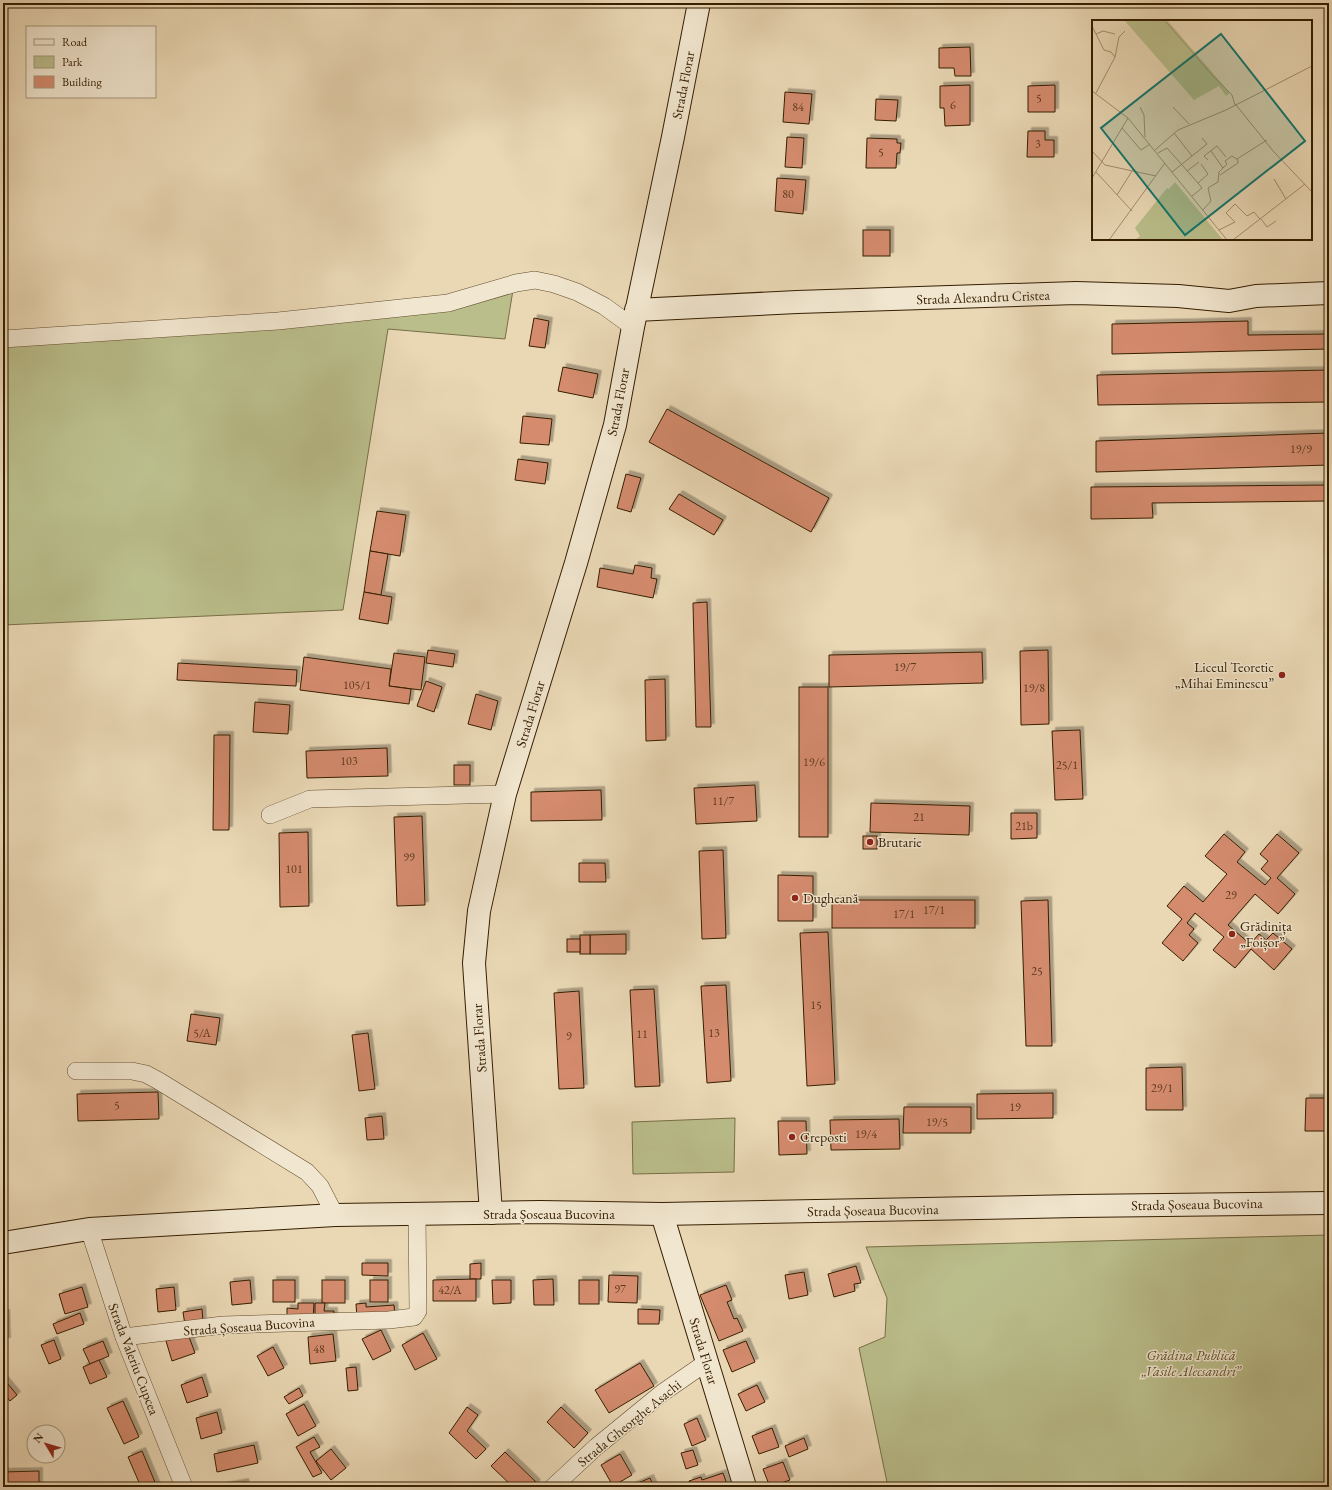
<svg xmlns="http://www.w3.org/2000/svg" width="1332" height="1490" font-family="'EB Garamond',serif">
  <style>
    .green { fill: #babe8b; stroke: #786e46 }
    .building { fill: #d48b6e; stroke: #351e00; filter: url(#shadow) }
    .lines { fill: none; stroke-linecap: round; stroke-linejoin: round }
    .street-casing { stroke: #624c2d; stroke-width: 18 }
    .secondary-casing { stroke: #351e00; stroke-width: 24 }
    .street { stroke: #f1e6cf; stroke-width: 17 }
    .secondary { stroke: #f1e6cf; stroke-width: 22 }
    .poi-dot { fill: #8f2418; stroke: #f1e6cf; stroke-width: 1.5 }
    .labels { text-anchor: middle; stroke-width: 3; stroke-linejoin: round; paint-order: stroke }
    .number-label { font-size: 12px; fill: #5d391c }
    .street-label { font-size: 14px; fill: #351e00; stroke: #f1e6cf }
    .poi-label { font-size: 14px; fill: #351e00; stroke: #f1e6cf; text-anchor: start }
    .park-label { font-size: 14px; font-style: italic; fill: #5d4e2a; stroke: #f1e6cf }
    .inset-road { fill: none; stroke: #a28e6d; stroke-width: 1 }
    .view { fill: #0f766e; fill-opacity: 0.15; stroke: #0f766e; stroke-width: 2 }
    .inset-edge { fill: none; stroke: #351e00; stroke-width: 2 }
  </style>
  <defs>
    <filter id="shadow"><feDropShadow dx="3.5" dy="-3.5" stdDeviation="0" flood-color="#0004"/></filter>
  </defs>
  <rect width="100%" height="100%" fill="#ead8b5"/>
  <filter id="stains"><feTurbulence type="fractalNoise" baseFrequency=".005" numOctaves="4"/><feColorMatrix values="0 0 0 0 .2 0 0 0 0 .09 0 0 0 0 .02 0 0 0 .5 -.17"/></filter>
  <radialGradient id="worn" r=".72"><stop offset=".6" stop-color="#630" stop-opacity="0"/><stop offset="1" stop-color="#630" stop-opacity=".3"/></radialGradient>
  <!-- green -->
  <g class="green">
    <path d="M513,290L505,339L388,329L343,610L3,625V345Z"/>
    <path d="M735,1118L734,1172L633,1174L632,1122Z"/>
    <path d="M1329,1235V1487H888L859,1348L885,1337L887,1298L866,1247Z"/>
  </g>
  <!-- building -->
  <g class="building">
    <path d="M970,47L971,76H955L954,68H939V48Z"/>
    <path d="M970,85V125L945,126L944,108H940V86Z"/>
    <path d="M1055,85V112H1028V86Z"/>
    <path d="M785,92L812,94L809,124L783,122Z"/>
    <path d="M876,99L898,100L896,121L875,120Z"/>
    <path d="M1028,131H1045V140H1054V157H1027Z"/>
    <path d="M787,137L804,138L802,168L785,167Z"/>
    <path d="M867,138L897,139V143H901L900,153H897L896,168H866Z"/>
    <path d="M777,178L806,180L803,214L775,211Z"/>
    <rect x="863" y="230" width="27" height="26"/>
    <path d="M534,318L549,321L545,348L529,346Z"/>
    <path d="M1248,321V335L1329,334V349L1112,354V324Z"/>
    <path d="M563,367L598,374L593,398L558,391Z"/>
    <path d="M1329,370V402L1098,405L1097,375Z"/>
    <path d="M667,409L829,498L811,532L649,442Z"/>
    <path d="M523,416L552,419L549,445L520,443Z"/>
    <path d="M1329,433V465L1096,472V441Z"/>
    <path d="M518,459L548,463L545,484L515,480Z"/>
    <path d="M626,474L641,478L631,512L617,508Z"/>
    <path d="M1329,485V501L1152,503L1153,518L1091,519V487Z"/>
    <path d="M679,494L723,520L714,535L669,509Z"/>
    <path d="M377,511L406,515L400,556L370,551Z"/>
    <path d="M370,551L388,554L381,595L364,592Z"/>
    <path d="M635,565L652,568L651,578L657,579L653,598L597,587L600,568L633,574Z"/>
    <path d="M364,592L392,597L388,624L359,619Z"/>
    <path d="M707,602L711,727H696L693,603Z"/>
    <path d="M428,650L455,654L453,667L426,663Z"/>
    <path d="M1048,650L1049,724L1021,725L1020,651Z"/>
    <path d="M982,652L983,683L829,687V655Z"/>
    <path d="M394,653L425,657L421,690L389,686Z"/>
    <path d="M304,657L391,669L389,686L411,689L409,704L300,690Z"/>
    <path d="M178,663L297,670L296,686L177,680Z"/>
    <path d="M665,679L666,740L646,741L645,680Z"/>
    <path d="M426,681L442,687L434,712L417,706Z"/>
    <rect x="799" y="687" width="29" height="150"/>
    <path d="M476,694L498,701L491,730L468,724Z"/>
    <path d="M255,702L290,705L288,734L253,732Z"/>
    <path d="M1080,730L1083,799L1055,800L1052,731Z"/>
    <path d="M214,735H230L229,830H213Z"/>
    <path d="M387,748L388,776L307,778L306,751Z"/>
    <rect x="454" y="765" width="16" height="20"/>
    <path d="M755,785L757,821L696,824L694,788Z"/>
    <path d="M601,790L602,820L531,821V792Z"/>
    <path d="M871,803L970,806L969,835L870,832Z"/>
    <path d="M1011,813H1037V838L1011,839Z"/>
    <path d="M422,816L425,905L397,906L394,817Z"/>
    <path d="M308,832L309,906L280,907L279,833Z"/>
    <path d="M1224,834L1245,852L1237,862L1265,885L1271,878L1261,869L1268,861L1260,854L1277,834L1299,853L1277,878L1295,894L1278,914L1255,894L1228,925L1250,944L1259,934L1266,940L1273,933L1292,949L1274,970L1251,949L1235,968L1213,950L1224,937L1195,913L1187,923L1194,929L1189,935L1198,943L1183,961L1162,943L1182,919L1167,906L1184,886L1203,902L1227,874L1205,856Z"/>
    <rect x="863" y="836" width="14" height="13"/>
    <path d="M723,850L726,938L702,939L699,851Z"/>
    <path d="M579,863H605L606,882H579Z"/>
    <path d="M778,875L813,876V921H778Z"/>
    <rect x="832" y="900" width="143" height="28"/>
    <path d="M1048,900L1052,1046H1026L1021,901Z"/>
    <path d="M828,932L835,1084L807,1086L800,933Z"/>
    <path d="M626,934V954H590V935Z"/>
    <rect x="580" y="935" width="10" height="19"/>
    <rect x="567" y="939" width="13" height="13"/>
    <path d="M726,985L731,1081L707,1083L701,986Z"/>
    <path d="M654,989L660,1086L635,1087L630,990Z"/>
    <path d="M579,991L584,1088L559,1089L554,993Z"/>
    <path d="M191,1014L220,1018L216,1045L187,1041Z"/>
    <path d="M368,1033L375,1089L359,1091L352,1035Z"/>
    <path d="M1182,1067L1183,1110H1146V1068Z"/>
    <path d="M158,1092L159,1119L78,1121L77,1094Z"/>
    <path d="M1053,1093V1118L977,1119V1094Z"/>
    <path d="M1306,1098H1329V1131H1305Z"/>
    <path d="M904,1107H971V1133H903Z"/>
    <path d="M382,1116L384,1139L367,1140L365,1118Z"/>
    <path d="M899,1119L900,1149L831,1150L830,1120Z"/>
    <path d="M778,1121H806L807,1154L779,1155Z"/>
    <path d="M362,1263H388V1276L362,1275Z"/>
    <path d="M481,1263V1279H470V1264Z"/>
    <path d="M856,1266L861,1283L854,1284L855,1291L834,1297L828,1274Z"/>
    <path d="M804,1272L808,1295L789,1299L785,1275Z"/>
    <path d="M609,1275L638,1276L637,1303L608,1302Z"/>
    <path d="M476,1279V1301H433V1280Z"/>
    <path d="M553,1279L554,1305H534L533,1280Z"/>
    <path d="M250,1280L252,1303L232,1305L230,1282Z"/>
    <rect x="273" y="1280" width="22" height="22"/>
    <rect x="322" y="1280" width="23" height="23"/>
    <rect x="370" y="1280" width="18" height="22"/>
    <path d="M492,1280H511V1303L493,1304Z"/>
    <rect x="579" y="1280" width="20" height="24"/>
    <path d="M726,1285L732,1300L727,1302L734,1319L737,1318L743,1331L719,1341L700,1295Z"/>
    <path d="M82,1287L88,1307L65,1314L59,1294Z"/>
    <path d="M174,1287L176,1310L158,1312L156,1289Z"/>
    <path d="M298,1303H314L313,1320H287V1308L298,1309Z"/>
    <path d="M315,1303H325L324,1311H334V1320H315Z"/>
    <path d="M366,1303V1307L394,1305L395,1315L357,1318L356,1304Z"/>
    <path d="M202,1309L203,1322L185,1325L183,1312Z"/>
    <path d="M638,1309L660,1310L659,1324H638Z"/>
    <path d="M3,1313H6L7,1341H3Z"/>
    <path d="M80,1313L84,1324L57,1334L53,1324Z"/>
    <path d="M381,1330L391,1351L373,1360L362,1339Z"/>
    <path d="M423,1333L437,1359L415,1370L402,1345Z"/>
    <path d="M188,1334L195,1353L172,1361L166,1341Z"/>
    <path d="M333,1334L336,1361L310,1364L308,1337Z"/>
    <path d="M54,1340L61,1359L49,1364L41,1345Z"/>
    <path d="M103,1341L109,1356L90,1364L83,1349Z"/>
    <path d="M746,1341L755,1362L732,1372L723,1350Z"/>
    <path d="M273,1347L284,1368L268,1376L257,1356Z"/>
    <path d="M99,1360L107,1377L90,1384L83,1367Z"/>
    <path d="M640,1363L654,1386L609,1413L595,1390Z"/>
    <path d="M356,1367L358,1390L348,1391L346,1368Z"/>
    <path d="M202,1377L208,1396L187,1403L181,1385Z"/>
    <path d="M3,1378L17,1395L10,1401L3,1392Z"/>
    <path d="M757,1385L765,1402L746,1411L738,1394Z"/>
    <path d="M299,1388L303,1396L289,1404L284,1397Z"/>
    <path d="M123,1401L139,1437L124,1444L107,1408Z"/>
    <path d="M304,1404L316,1426L298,1436L286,1414Z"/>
    <path d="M467,1407L478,1415L467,1431L486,1449L476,1459L449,1433Z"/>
    <path d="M561,1407L588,1433L574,1448L547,1422Z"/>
    <path d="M217,1412L222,1433L201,1439L196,1418Z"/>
    <path d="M697,1418L706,1440L692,1446L684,1424Z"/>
    <path d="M772,1428L779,1447L759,1454L752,1436Z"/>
    <path d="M314,1437L320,1447L310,1452L322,1473L313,1477L296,1447Z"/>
    <path d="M804,1438L808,1449L789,1457L785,1446Z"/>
    <path d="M254,1445L258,1463L217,1472L214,1454Z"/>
    <path d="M331,1449L346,1468L331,1480L316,1461Z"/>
    <path d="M693,1450L698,1465L686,1469L681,1453Z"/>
    <path d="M142,1451L157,1487H141L128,1457Z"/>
    <path d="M505,1452L537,1483L534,1487H513L491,1466Z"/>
    <path d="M620,1454L632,1475L613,1486L601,1465Z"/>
    <path d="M783,1462L790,1480L770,1487L763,1469Z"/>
    <path d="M39,1471V1487H3V1472Z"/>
    <path d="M723,1473L728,1487H691L689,1481L701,1477L702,1480Z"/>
    <path d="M650,1478L654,1487H632L631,1486Z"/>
    <path d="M245,1482L246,1487H223V1486Z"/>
  </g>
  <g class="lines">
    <!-- street casing -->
    <g class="street-casing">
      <g id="street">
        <path d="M3,339L278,321L448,303L516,283L535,280L554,284L577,292L604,306L633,327"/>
        <path d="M270,815L310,799L505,794"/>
        <path d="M76,1071H132L146,1074L159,1081L307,1172L320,1186L335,1215"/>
        <path d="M89,1229L124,1337L184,1487"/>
        <path d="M124,1337L223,1325L389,1320L414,1317L418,1311L417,1214"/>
        <path d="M553,1487L596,1447L662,1393L707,1362"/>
      </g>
    </g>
    <!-- secondary casing -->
    <g class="secondary-casing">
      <g id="secondary">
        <path d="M636,310L797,302L1076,293L1178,296L1229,301L1256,296L1329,293"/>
        <path d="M491,1213L474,963L479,911L505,794L576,563L615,425L633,327L673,137L699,3"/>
        <path d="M662,1214L745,1487"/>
        <path d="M3,1243L89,1229L335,1215L540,1212L662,1214L1077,1206L1329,1203"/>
      </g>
    </g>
    <!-- street -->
    <use href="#street" class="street"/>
    <!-- secondary -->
    <use href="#secondary" class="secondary"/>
  </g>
  <!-- markers -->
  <g class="poi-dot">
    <circle cx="1282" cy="675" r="4"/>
    <circle cx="870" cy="842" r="4"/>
    <circle cx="795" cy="898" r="4"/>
    <circle cx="1232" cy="934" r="4"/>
    <circle cx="792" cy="1137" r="4"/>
  </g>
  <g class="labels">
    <!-- number labels -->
    <g class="number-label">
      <text x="1039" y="102">5</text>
      <text x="953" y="109">6</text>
      <text x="798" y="111">84</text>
      <text x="1038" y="148">3</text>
      <text x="881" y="156">5</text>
      <text x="788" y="198">80</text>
      <text x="1301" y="453">19/9</text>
      <text x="905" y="671">19/7</text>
      <text x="357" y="689">105/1</text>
      <text x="1034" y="692">19/8</text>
      <text x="349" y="765">103</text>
      <text x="814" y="766">19/6</text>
      <text x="1067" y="769">25/1</text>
      <text x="723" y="805">11/7</text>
      <text x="919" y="821">21</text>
      <text x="1024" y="830">21b</text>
      <text x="409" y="861">99</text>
      <text x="294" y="873">101</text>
      <text x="1231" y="899">29</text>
      <text x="934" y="914">17/1</text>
      <text x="904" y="918">17/1</text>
      <text x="1037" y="975">25</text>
      <text x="816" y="1009">15</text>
      <text x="202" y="1037">5/A</text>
      <text x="714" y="1037">13</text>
      <text x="642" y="1038">11</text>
      <text x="569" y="1040">9</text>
      <text x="1162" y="1092">29/1</text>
      <text x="117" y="1109">5</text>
      <text x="1015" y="1111">19</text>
      <text x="937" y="1126">19/5</text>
      <text x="866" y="1138">19/4</text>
      <text x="620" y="1293">97</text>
      <text x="450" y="1294">42/A</text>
      <text x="319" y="1353">48</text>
    </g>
    <!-- street labels -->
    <g class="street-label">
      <text transform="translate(683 85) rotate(-79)" y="5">Strada Florar</text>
      <text transform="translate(983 297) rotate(-2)" y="5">Strada Alexandru Cristea</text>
      <text transform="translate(618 402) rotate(-79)" y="5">Strada Florar</text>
      <text transform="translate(530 714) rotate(-73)" y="5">Strada Florar</text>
      <text transform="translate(479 1038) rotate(-94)" y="5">Strada Florar</text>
      <text transform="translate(1197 1204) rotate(-1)" y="5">Strada Șoseaua Bucovina</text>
      <text transform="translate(873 1210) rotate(-1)" y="5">Strada Șoseaua Bucovina</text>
      <text x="549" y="1219">Strada Șoseaua Bucovina</text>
      <text transform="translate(249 1326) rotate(-4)" y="5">Strada Șoseaua Bucovina</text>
      <text transform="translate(704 1351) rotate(73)" y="5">Strada Florar</text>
      <text transform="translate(134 1359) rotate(69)" y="5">Strada Valeriu Cupcea</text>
      <text transform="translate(629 1423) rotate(-39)" y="5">Strada Gheorghe Asachi</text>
    </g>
    <!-- poi labels -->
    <g class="poi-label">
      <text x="1274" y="672" text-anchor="end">Liceul Teoretic<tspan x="1274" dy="16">„Mihai Eminescu”</tspan></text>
      <text x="878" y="847">Brutarie</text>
      <text x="803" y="903">Dugheană</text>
      <text x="1240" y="931">Grădinița<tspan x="1240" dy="16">„Foișor”</tspan></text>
      <text x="800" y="1142">Creposti</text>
    </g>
    <!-- park labels -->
    <g class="park-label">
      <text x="1191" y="1360">Grădina Publică<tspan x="1191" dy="16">„Vasile Alecsandri”</tspan></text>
    </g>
  </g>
  <!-- overview -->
  <g transform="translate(1092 20)">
    <rect width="220" height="220" fill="#ead8b5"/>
    <path d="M32,0H75L138,73L134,76L127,66L102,80ZM83,162L131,220H43L48,216L43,208L75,168L77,169Z" fill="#babe8b"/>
    <path class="inset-road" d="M74,2L121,56L140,75L143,85M0,6L12,30L19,32L23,37L4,73M4,14L11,11L23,14M23,37L27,17L33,11M0,71L36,98L135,220M144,85L182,132L220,172M48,87L52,95L53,117M81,87L97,104M30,108L49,130L58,124M82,113L100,136L115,124L110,118M63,130L86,110L134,90L220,46M0,131L13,145L64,156M119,131L131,148L135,144L133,141L140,136L146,140V143L128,155M66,133L75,128L106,163M145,139L175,120M116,140L112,136L125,126L134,137M95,151L107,142M4,152L40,191M80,152L100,136M0,158L36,98M182,159L194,179M25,175L40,151M100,176L110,168L106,163L116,154L109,144M111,190L119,181L116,168L126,162L127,152L131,148M169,199L175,207L184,201M127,210L143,202L134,193L143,184L155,196L162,192L168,199M17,220L73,143M141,220L213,164"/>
    <path class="view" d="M129,14L213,121L93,215L9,108Z"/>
    <rect width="220" height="220" class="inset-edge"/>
  </g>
  <!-- margin -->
  <rect width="1332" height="1490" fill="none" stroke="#ead8b5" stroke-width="16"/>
  <rect x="4" y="4" width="1324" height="1482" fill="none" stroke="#351e00" stroke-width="2"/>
  <rect x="8" y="8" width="1316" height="1474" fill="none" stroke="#351e00"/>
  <!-- legend -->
  <rect x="26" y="26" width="130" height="72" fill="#f1e6cf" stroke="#a6967c"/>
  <rect x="34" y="39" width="20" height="6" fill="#f1e6cf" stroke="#a6967c"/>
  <text x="62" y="46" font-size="12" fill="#351e00">Road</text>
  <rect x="34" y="56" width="20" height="12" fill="#babe8b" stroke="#a6967c"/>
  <text x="62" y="66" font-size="12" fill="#351e00">Park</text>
  <rect x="34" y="76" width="20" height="12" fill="#d48b6e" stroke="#a6967c"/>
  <text x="62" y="86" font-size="12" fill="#351e00">Building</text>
  <!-- north arrow -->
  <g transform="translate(46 1444) rotate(308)"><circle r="19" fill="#f1e6cf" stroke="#a6967c"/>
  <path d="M0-3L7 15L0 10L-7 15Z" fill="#8f2418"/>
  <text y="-6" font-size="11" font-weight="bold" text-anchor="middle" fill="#351e00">N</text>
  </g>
  <rect width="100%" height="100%" filter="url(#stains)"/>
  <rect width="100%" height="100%" fill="url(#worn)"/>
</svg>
